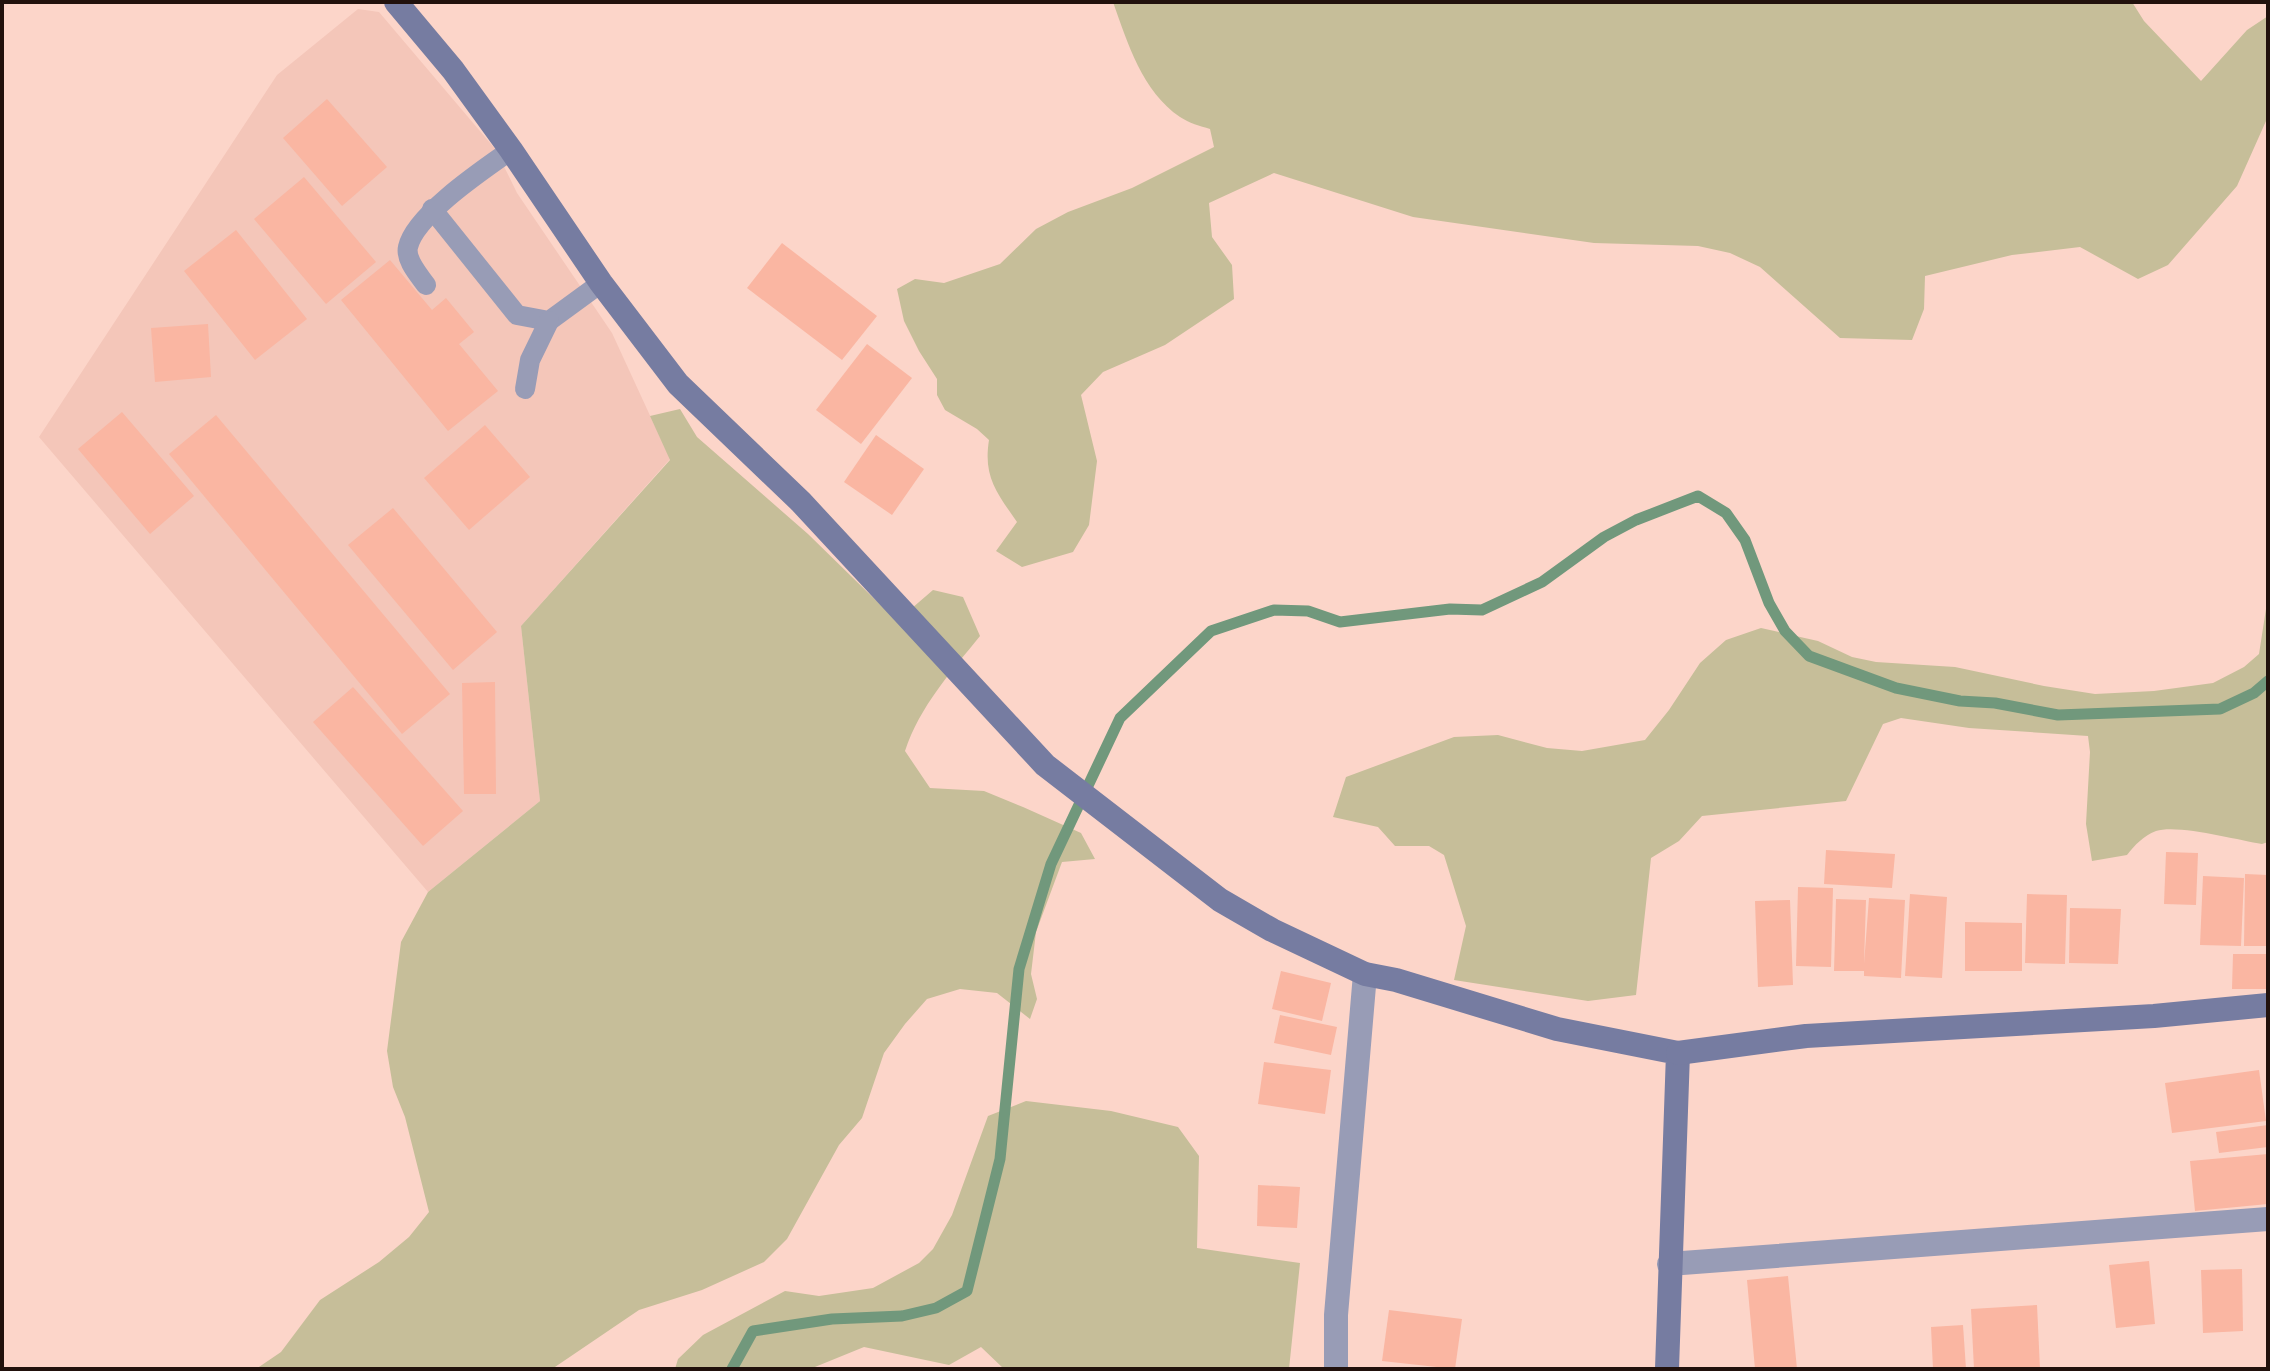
<svg xmlns="http://www.w3.org/2000/svg" width="2270" height="1371" font-family="'Work Sans',sans-serif">
  <style>
    .built { fill: #f4c6b9 }
    .green { fill: #c6be99 }
    .lines { fill: none; stroke-linecap: round; stroke-linejoin: round }
    .stream { stroke: #71987c; stroke-width: 11 }
    .building { fill: #fab6a2 }
    .lane { stroke: #989cb6; stroke-width: 20 }
    .street { stroke: #989cb6; stroke-width: 24 }
    .secondary { stroke: #767ca1; stroke-width: 24 }
  </style>
  <rect width="100%" height="100%" fill="#fcd5c9"/>
  <!-- built -->
  <path class="built" d="M358,9L379,12L496,150L517,193L612,333L670,459L521,626L540,801L428,892L39,437L277,75Z"/>
  <!-- green -->
  <g class="green">
    <path d="M1113,2H2132L2144,21L2201,81L2247,30L2268,16L2266,121L2237,186L2168,265L2138,279L2080,247L2012,255L1925,276L1924,309L1912,340L1840,338L1760,267L1730,253L1698,246L1594,243L1413,217L1274,173L1209,203L1212,237L1232,265L1234,299L1165,345L1103,372L1081,395L1097,461L1089,525L1073,552L1022,567L996,551L1017,522C997,493 983,477 989,440L977,429L945,410L937,395V379L919,351L904,321L897,289L915,279L944,283L1000,264L1036,229L1068,212L1132,188L1214,147L1210,129C1200,126 1189,123 1180,117C1142,91 1128,44 1113,2Z"/>
    <path d="M680,409L697,437L808,534L897,621L933,590L963,597L980,636C951,672 920,706 905,751L930,788L984,791L1023,807L1081,833L1095,859L1062,862L1036,932L1031,974L1037,999L1030,1019L997,993L960,989L927,999L905,1024L884,1053L862,1118L839,1145L787,1239L764,1262L702,1290L639,1310L552,1369H256L281,1352L320,1300L379,1262L409,1237L429,1212L405,1117L393,1087L387,1051L401,942L428,892L540,801L521,626L670,460L650,416Z"/>
    <path d="M2268,596V842L2262,844C2237,840 2178,824 2156,831C2143,836 2135,845 2127,855L2092,861L2086,824L2090,752L2088,736L1969,728L1901,718L1883,724L1846,801L1702,816L1679,841L1651,858L1636,995L1588,1001L1454,980L1466,926L1444,855L1429,846H1395L1378,827L1333,817L1346,777L1454,737L1498,735L1547,748L1582,751L1645,740L1669,710L1700,663L1726,640L1761,628L1818,641L1852,657L1876,662L1955,667L2044,686L2095,694L2154,691L2213,683L2244,667L2259,654Z"/>
    <path d="M1026,1101L1111,1111L1178,1127L1199,1156L1197,1248L1300,1263L1289,1369H1004L981,1347L949,1365L864,1347L810,1369H675L678,1359L703,1335L785,1291L819,1296L873,1288L919,1263L933,1249L952,1215L988,1116Z"/>
  </g>
  <g class="lines">
    <!-- stream -->
    <path class="stream" d="M732,1369L753,1331L832,1319L902,1316L936,1308L967,1291L1000,1159L1019,969L1051,864L1120,718L1211,631L1274,610L1308,611L1340,622L1450,609L1482,610L1542,582L1604,537L1636,520L1698,496L1726,513L1745,540L1769,603L1785,631L1809,656L1896,688L1960,701L1995,703L2058,715L2220,709L2254,693L2268,681"/>
  </g>
  <!-- building -->
  <g class="building">
    <path d="M327,99L387,167L342,206L283,138Z"/>
    <path d="M304,177L376,262L326,304L254,219Z"/>
    <path d="M236,230L307,319L255,360L184,271Z"/>
    <path d="M782,243L877,316L842,360L747,288Z"/>
    <path d="M390,260L432,310L446,298L474,332L459,344L498,391L448,431L341,300Z"/>
    <path d="M208,324L211,377L155,382L151,328Z"/>
    <path d="M867,344L912,378L861,444L816,410Z"/>
    <path d="M122,412L194,496L150,534L78,449Z"/>
    <path d="M216,415L450,694L402,734L169,454Z"/>
    <path d="M485,425L530,477L469,530L424,478Z"/>
    <path d="M876,435L924,469L892,515L844,482Z"/>
    <path d="M393,508L497,632L453,670L348,545Z"/>
    <path d="M495,682L496,794H464L462,683Z"/>
    <path d="M353,687L463,811L423,846L313,722Z"/>
    <path d="M1826,850L1895,854L1892,888L1824,884Z"/>
    <path d="M2166,852L2198,853L2196,905L2164,904Z"/>
    <path d="M2245,874L2268,875V946H2244Z"/>
    <path d="M2203,876L2244,878L2241,946L2200,945Z"/>
    <path d="M1798,887L1833,888L1831,967L1796,966Z"/>
    <path d="M1910,894L1947,897L1942,978L1905,976Z"/>
    <path d="M2027,894L2067,895L2065,964L2025,963Z"/>
    <path d="M1869,898L1905,900L1901,978L1864,976V971H1834L1836,899L1866,900L1864,964Z"/>
    <path d="M1790,900L1793,985L1758,987L1755,901Z"/>
    <path d="M2070,908L2121,909L2118,964L2069,963Z"/>
    <path d="M1965,922L2022,923V971H1965Z"/>
    <path d="M2233,954H2268V989H2232Z"/>
    <path d="M1281,971L1331,983L1322,1021L1272,1009Z"/>
    <path d="M1280,1015L1337,1027L1331,1055L1274,1043Z"/>
    <path d="M1264,1062L1331,1070L1325,1114L1258,1104Z"/>
    <path d="M2259,1070L2266,1121L2172,1133L2165,1083Z"/>
    <path d="M2268,1125V1147L2219,1153L2216,1132Z"/>
    <path d="M2268,1154V1204L2195,1211L2190,1161Z"/>
    <path d="M1258,1185L1300,1187L1297,1228L1257,1226Z"/>
    <path d="M2149,1261L2155,1324L2116,1328L2109,1265Z"/>
    <path d="M2242,1269L2243,1331L2203,1333L2201,1270Z"/>
    <path d="M1788,1276L1797,1369H1755L1747,1280Z"/>
    <path d="M2037,1305L2040,1369H1974L1971,1309Z"/>
    <path d="M1389,1310L1462,1319L1455,1369L1382,1361Z"/>
    <path d="M1963,1325L1966,1369H1933L1931,1327Z"/>
  </g>
  <g class="lines">
    <!-- lane -->
    <g class="lane">
      <path d="M432,209L517,315L549,321L601,283"/>
      <path d="M426,285C419,275 405,260 408,247C415,215 484,169 511,150"/>
      <path d="M525,389L530,360L549,321"/>
    </g>
    <!-- street -->
    <g class="street">
      <path d="M1669,1264L2268,1219"/>
      <path d="M1336,1369V1315L1365,974"/>
    </g>
    <!-- secondary -->
    <g class="secondary">
      <path d="M396,2L453,70L511,150L601,283L678,384L801,502L1045,765L1220,900L1272,930L1365,974L1396,980L1557,1029L1678,1053L1667,1369"/>
      <path d="M1678,1053L1806,1036L2154,1016L2268,1005"/>
    </g>
  </g>
  <!-- border -->
  <rect width="2270" height="1371" fill="none" stroke="#21110c" stroke-width="8"/>
</svg>
